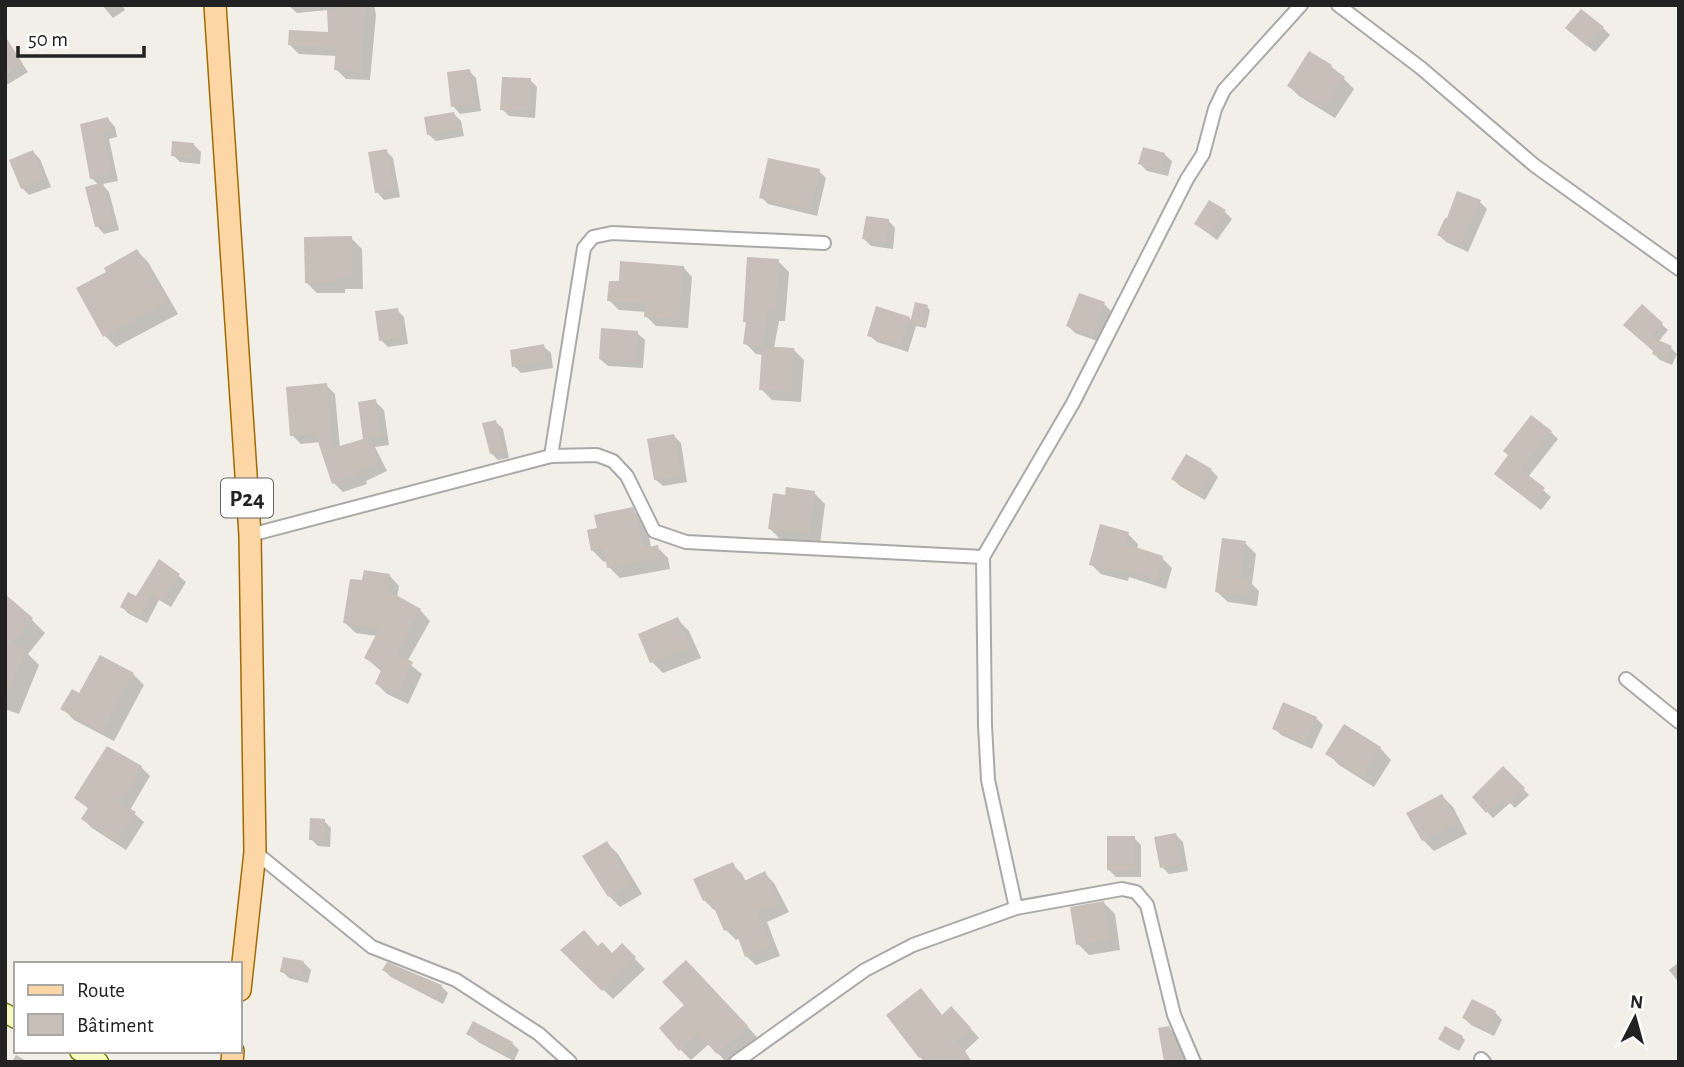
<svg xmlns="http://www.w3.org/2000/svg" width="1684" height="1067" font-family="'Alegreya Sans',sans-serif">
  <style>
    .shadow { fill: #0003 }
    .building { fill: #c7bfb8 }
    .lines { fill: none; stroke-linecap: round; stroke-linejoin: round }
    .street-casing { stroke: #a9a9a9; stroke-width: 16 }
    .secondary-casing { stroke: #707d05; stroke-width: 21 }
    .primary-casing { stroke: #a06b00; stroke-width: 24 }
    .street { stroke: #fff; stroke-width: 12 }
    .secondary { stroke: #f7fabf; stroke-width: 18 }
    .primary { stroke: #fcd6a4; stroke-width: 21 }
    .labels { text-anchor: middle; stroke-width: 7; stroke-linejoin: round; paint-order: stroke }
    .shield { fill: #fff; stroke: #646464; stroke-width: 2 }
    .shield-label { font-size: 23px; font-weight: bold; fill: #222 }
  </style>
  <rect width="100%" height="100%" fill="#f2efe9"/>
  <!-- shadow -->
  <g class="shadow">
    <path d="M102,5H122L125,10L113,18Z"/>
    <path d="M288,5H374L376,15L370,80L346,79L336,69L337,56L299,54L290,45L329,34L328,10L297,13Z"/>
    <path d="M1603,28L1610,35L1595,52L1574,35Z"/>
    <path d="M7,41L28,72L5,86V42Z"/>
    <path d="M1331,66L1354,89L1335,118L1299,96L1289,86Z"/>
    <path d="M469,71L476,78L481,111L460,114L453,106Z"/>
    <path d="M530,80L537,87L535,118L509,116L502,109Z"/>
    <path d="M454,114L461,121L464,136L436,141L428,134Z"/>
    <path d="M108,119L115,127L117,137L109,139L118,181L102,184L109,192L119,230L104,234L97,226L99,185L91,178L86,142Z"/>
    <path d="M193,144L201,152L200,164L180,162L173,155Z"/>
    <path d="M386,151L393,158L400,197L384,200L377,192Z"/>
    <path d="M33,152L40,159L51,187L29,195L22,188Z"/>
    <path d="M1164,154L1172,161L1168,176L1147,171L1140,164Z"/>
    <path d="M819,171L826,178L817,216L768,204L761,197Z"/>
    <path d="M1458,194L1480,202L1487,209L1468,252L1446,242L1439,235L1448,221Z"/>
    <path d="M1225,212L1232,219L1217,240L1196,224Z"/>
    <path d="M888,220L895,228L893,249L871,246L864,239Z"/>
    <path d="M351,238L362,249L363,289H345V293H317L306,282Z"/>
    <path d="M137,251L148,262L178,314L116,347L105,336Z"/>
    <path d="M778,261L789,272L785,321H779L774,348L794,350L804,360L801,402L772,400L761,389L764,355L756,354L745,343L748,325L744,321Z"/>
    <path d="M683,267L692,277L688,328L656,326L646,316V312L619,310L609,300L620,283Z"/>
    <path d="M1104,304L1111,311L1100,342L1075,333L1068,326Z"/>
    <path d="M927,307L930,310L926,328L916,326L908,352L877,342L869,335L909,318L912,321Z"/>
    <path d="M1642,307L1668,330L1658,342L1671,348L1677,354L1672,365L1660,360L1654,354Z"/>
    <path d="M397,310L404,317L408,344L388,347L381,340Z"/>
    <path d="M637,333L645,340L643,368L608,366L600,359Z"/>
    <path d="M543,346L551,353L553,368L521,373L514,366Z"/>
    <path d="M326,385L335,394L340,448L365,440L375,401L384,410L389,445L375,447L387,471L366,481L367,484L343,492L334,483L320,442L301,444L292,435Z"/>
    <path d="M496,422L503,429L509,458L498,460L491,453Z"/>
    <path d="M1551,432L1558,439L1528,477L1551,497L1541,510L1503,481Z"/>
    <path d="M674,436L681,443L687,482L663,486L655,479Z"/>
    <path d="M1211,470L1218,477L1205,500L1180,486L1173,479Z"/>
    <path d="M814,493L825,504L820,544L781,540L770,529L787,497Z"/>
    <path d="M632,509L643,521L648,529L651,548L657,547L668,558L670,569L620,578L609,567L608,561L604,562L593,551L599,529Z"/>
    <path d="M1128,534L1138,544L1137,550L1162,558L1172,568L1166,589L1129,577L1128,581L1101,574L1091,564Z"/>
    <path d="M1245,543L1256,554L1252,584L1259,591L1257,606L1228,602L1216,591Z"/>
    <path d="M174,572L186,582L171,607L159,600L147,623L129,614L122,607Z"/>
    <path d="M389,575L399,586L397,598L420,610L430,621L407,662L422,674L408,704L387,694L377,684L382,672L366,658L377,636L356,633L345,623L364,582Z"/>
    <path d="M31,619L45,633L28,654L39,665L19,714L5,709V632Z"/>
    <path d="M678,620L689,631L701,658L663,673L652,662Z"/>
    <path d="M133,674L144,685L114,741L74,720L63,709L80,695Z"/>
    <path d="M1316,718L1323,725L1312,749L1281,735L1274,728Z"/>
    <path d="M1380,748L1391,760L1374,787L1339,765L1328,754Z"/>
    <path d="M141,767L150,776L130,810L144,822L126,850L92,828L83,819L89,809L76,797Z"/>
    <path d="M1503,768L1529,795L1515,808L1510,803L1493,818L1474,797Z"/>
    <path d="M1442,796L1453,807L1467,834L1434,851L1423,840L1409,813Z"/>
    <path d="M324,821L331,828L330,847L318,846L311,839Z"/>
    <path d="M1176,835L1183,842L1188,871L1169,874L1162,867Z"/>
    <path d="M1134,838L1141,845V877H1116L1109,870Z"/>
    <path d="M607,843L618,854L642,894L620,907L609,896Z"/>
    <path d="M732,864L742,874L746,882L764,873L774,883L789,912L767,922L780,956L756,965L746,956L740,938L736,940L726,930L716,909L714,910L704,900Z"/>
    <path d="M1104,903L1115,914L1120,950L1089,955L1078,944Z"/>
    <path d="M622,946L645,969L613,999L563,950L599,948L612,955Z"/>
    <path d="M1679,962V983L1669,970Z"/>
    <path d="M304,963L311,970L308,983L289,978L282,971Z"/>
    <path d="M384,970L441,986L448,993L443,1004L391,977Z"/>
    <path d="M697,972L757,1037L730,1062H726L709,1044L691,1060L680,1049L687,1005Z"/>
    <path d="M921,990L943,1016L961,1018L979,1038L965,1051L972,1062H925L920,1057Z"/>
    <path d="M1495,1012L1502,1020L1494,1036L1471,1025L1464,1018Z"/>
    <path d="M1169,1028L1176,1035L1188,1062H1166Z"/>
    <path d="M470,1035L512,1043L519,1050L514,1061L478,1042Z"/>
    <path d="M1462,1037L1465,1040L1459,1051L1443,1042Z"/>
    <path d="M16,1055L28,1062H12Z"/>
  </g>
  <!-- building -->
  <g class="building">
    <path d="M340,5H366L361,72L334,70L336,48L288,45L289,30L328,32L327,9H341Z"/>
    <path d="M1581,9L1604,27L1587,46L1565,28Z"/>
    <path d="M5,36L23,64L5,75Z"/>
    <path d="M1309,51L1332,65L1331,67L1345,77L1325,109L1287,86Z"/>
    <path d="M470,69L474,104L451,107L447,72Z"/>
    <path d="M502,77L531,78L529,111L500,110Z"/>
    <path d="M454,112L458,129L427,135L424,117Z"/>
    <path d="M108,117L111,130L103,132L112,174L90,179L80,124Z"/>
    <path d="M172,141L194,143L193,158L171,156Z"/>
    <path d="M1143,147L1165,153L1161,170L1138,164Z"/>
    <path d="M387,149L394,190L375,193L368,152Z"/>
    <path d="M33,150L45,180L21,189L9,160Z"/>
    <path d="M768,158L820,169L810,210L759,198Z"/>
    <path d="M103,182L113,223L95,227L85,187Z"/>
    <path d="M1457,191L1481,200L1460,246L1437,235L1445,218H1447Z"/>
    <path d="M1209,200L1226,210L1210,234L1194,224Z"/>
    <path d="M866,216L889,219L886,242L862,239Z"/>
    <path d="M352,236L353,279H335V282L305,283L304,237Z"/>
    <path d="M137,249L168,302L103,337L76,288L106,272L104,268Z"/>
    <path d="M747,257L779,259L775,311H768L763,346L794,348L791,392L759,390L762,347L743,344L746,322H743Z"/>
    <path d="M620,261L684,266L679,320L644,317L645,303L607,301L609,281H619Z"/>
    <path d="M1079,293L1105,302L1093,336L1066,326Z"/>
    <path d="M915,302L928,305L923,326L910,323Z"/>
    <path d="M1642,304L1663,323L1651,337L1672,346L1666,360L1652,354L1653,351L1623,325Z"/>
    <path d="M876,306L910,317L901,346L867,336Z"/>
    <path d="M398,308L402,338L379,341L375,311Z"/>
    <path d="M601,328L638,331L636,362L599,359Z"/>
    <path d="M544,344L547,361L512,367L510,350Z"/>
    <path d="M327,383L333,448L363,439L358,402L376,399L381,436L368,438L379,462L358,471L359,475L332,484L315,433L290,436L286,387Z"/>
    <path d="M1531,415L1552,431L1521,469L1545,488L1533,504L1494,474L1508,455L1503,451Z"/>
    <path d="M496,420L503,451L490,454L482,423Z"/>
    <path d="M674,434L681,476L654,480L647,439Z"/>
    <path d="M1186,454L1212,469L1197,494L1171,479Z"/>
    <path d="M786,487L815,491L810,534L768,529L773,493L785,495Z"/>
    <path d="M633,507L637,516L643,548L658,545L660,558L607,568L604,549L591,551L587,530L597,528L594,515Z"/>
    <path d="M1100,524L1129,532L1126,544L1163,556L1156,580L1119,568L1118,572L1089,565Z"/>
    <path d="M1222,538L1246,541L1241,578L1249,579L1247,596L1215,592Z"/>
    <path d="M159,559L180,574L163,601L152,594L140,617L120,607L128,592L136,596Z"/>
    <path d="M364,570L390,574L387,590L421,609L396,654L413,662L398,694L375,684L382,668L364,658L379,629L343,623L350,579L362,580Z"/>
    <path d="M5,594L33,618L11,643L26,650L5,699Z"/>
    <path d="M678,617L691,647L650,663L638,634Z"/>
    <path d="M100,655L134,673L102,732L60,709L72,689L79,693Z"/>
    <path d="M1283,702L1317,717L1305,743L1272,729Z"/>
    <path d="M1344,724L1381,747L1363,777L1325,754Z"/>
    <path d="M107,746L142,766L121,803L136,812L117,842L81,819L88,808L74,798Z"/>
    <path d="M1503,766L1525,788L1508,804L1503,799L1486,813L1472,797Z"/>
    <path d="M1442,794L1458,822L1422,841L1406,813Z"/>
    <path d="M310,818L325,819L324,841L309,840Z"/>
    <path d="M1176,833L1182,864L1160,868L1154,837Z"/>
    <rect x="1107" y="836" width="28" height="34"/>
    <path d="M607,841L632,882L608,897L582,856Z"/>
    <path d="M733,862L742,882L765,871L780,902L758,912L771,947L745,957L734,927L724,931L710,898L703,901L693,879Z"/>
    <path d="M1104,901L1110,939L1076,945L1070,907Z"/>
    <path d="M584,930L598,946L602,942L612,953L622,943L636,957L602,991L560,950Z"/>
    <path d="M283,957L304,961L301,977L280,972Z"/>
    <path d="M686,960L748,1026L717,1054L698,1034L679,1051L659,1028L684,1005L662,982Z"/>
    <path d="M387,962L442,985L435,998L382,970Z"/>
    <path d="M921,988L942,1015L951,1006L971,1028L956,1041L967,1056L959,1062H928L923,1055L919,1058L886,1015Z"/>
    <path d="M1472,999L1496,1011L1487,1030L1462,1018Z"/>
    <path d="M473,1021L513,1042L506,1055L466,1034Z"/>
    <path d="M1169,1026L1184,1062H1164L1158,1028Z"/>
    <path d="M1445,1026L1463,1036L1455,1049L1438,1039Z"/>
  </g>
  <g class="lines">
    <!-- street casing -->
    <g class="street-casing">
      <g id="street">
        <path d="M1338,5L1421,68L1534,165L1679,269"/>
        <path d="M551,456L584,248L593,237L612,233L824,243"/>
        <path d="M250,535L551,456L597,455L613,461L627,476L654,531L686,542L983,557"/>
        <path d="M1626,679L1679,722"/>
        <path d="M255,852L372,947L456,980L539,1034L570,1062"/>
        <path d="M1016,908L988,780L985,725L983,557L1073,403L1187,179L1203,154L1215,109L1224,90L1301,5"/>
        <path d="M1481,1059L1484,1062"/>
        <path d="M736,1062L865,970L913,945L1016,908L1122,889L1136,892L1147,905L1174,1015L1194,1062"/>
      </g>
    </g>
    <!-- secondary casing -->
    <g class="secondary-casing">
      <g id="secondary">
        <path d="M5,1013L16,1019"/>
        <path d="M79,1051L99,1062"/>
      </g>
    </g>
    <!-- primary casing -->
    <g class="primary-casing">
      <g id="primary">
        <path d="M215,5L250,535L255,852L240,990"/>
        <path d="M232,1062L233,1051"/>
      </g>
    </g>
    <!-- street -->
    <use href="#street" class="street"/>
    <!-- secondary -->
    <use href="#secondary" class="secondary"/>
    <!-- primary -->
    <use href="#primary" class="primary"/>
  </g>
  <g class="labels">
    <!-- shield labels -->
    <rect class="shield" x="221" y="478.5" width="52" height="39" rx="5"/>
    <g class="shield-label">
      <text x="247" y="506">P24</text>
    </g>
  </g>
  <!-- border -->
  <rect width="1684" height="1067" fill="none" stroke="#222222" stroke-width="14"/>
  <!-- legend -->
  <rect x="14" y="962" width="228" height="91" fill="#ffffff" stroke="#a7a7a7" stroke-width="2"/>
  <rect x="28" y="985" width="35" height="10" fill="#fcd6a4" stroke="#a7a7a7" stroke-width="2"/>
  <text x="77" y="997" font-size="21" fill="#222222">Route</text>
  <rect x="28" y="1014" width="35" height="21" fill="#c7bfb8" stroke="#a7a7a7" stroke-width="2"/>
  <text x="77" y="1032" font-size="21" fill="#222222">Bâtiment</text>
  <!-- north arrow -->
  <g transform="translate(1635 1018) rotate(6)" stroke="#ffffff" stroke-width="5" paint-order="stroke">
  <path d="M0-5L12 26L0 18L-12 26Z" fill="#222222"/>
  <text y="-10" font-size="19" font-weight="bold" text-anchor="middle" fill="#222222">N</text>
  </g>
  <!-- scale -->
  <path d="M18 46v10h126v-10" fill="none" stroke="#222222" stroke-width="3.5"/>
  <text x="28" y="46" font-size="21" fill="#222222" stroke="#ffffff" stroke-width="5" paint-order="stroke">50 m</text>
</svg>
